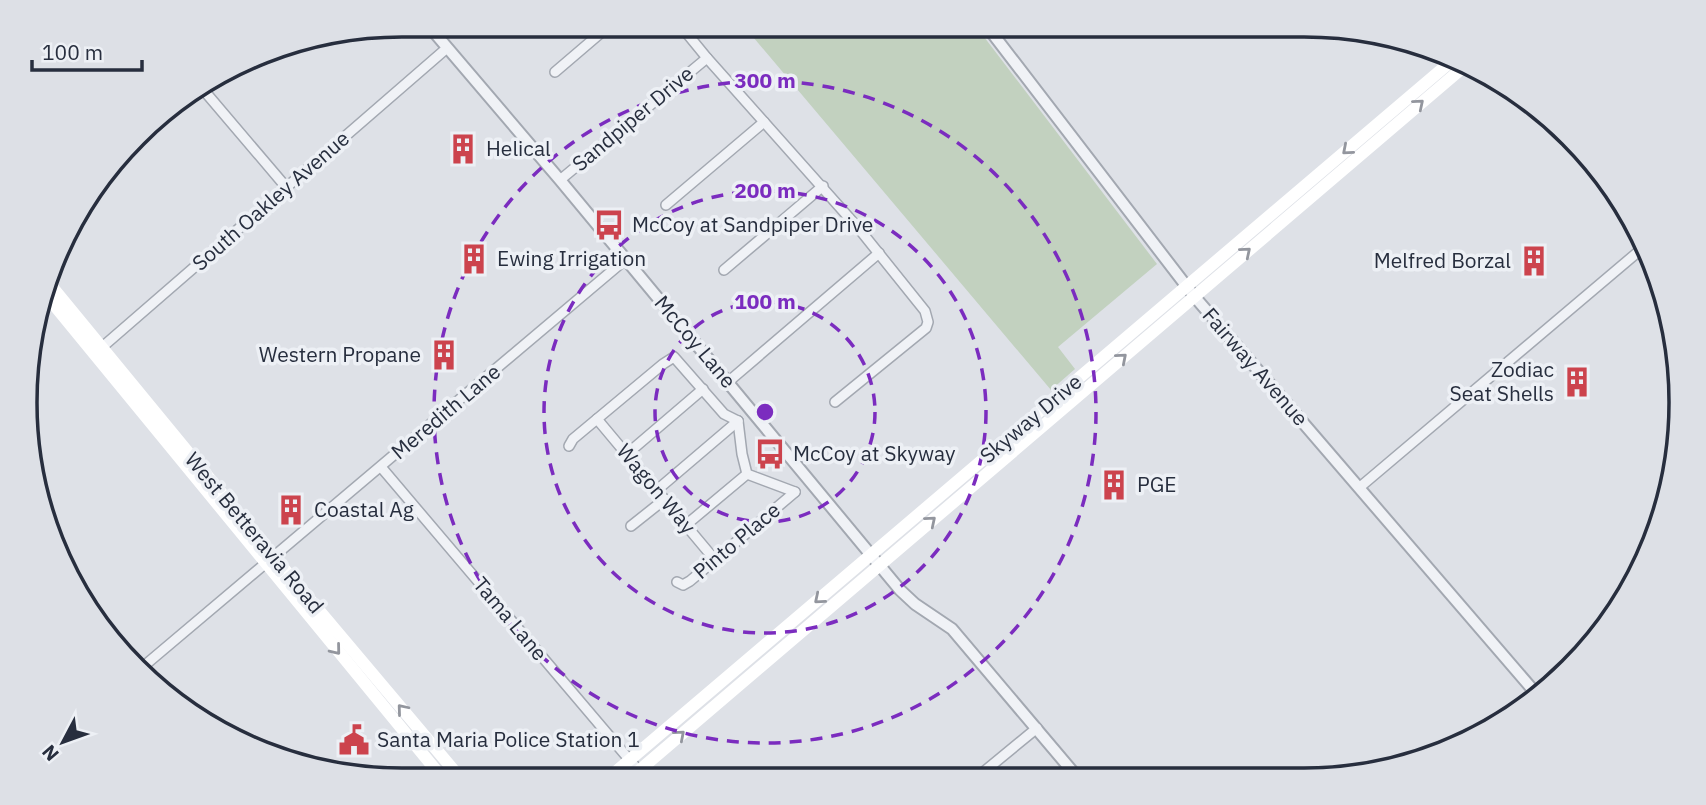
<svg xmlns="http://www.w3.org/2000/svg" width="1706" height="805" font-family="'IBM Plex Sans',sans-serif">
  <style>
    .green { fill: #c2d1bf }
    .lines { fill: none; stroke-linecap: round; stroke-linejoin: round }
    .minor-casing { stroke: #a3a8b1; stroke-width: 12 }
    .tertiary-casing { stroke: #a3a8b1; stroke-width: 14 }
    .minor { stroke: #f0f2f6; stroke-width: 9 }
    .tertiary { stroke: #f0f2f6; stroke-width: 10 }
    .secondary { stroke: #fff; stroke-width: 12 }
    .oneway { stroke: #93969e }
    .ring { fill: none; stroke: #7b2cbf; stroke-width: 3.5; stroke-dasharray: 12 9 }
    .labels { text-anchor: middle; stroke-width: 7; stroke-linejoin: round; paint-order: stroke }
    .street-label { font-size: 21px; fill: #272e3e; stroke: #edf0f5 }
    .poi-label { font-size: 21px; fill: #272e3e; stroke: #edf0f5; text-anchor: start }
    .rim { fill: none; stroke: #272e3e; stroke-width: 3.5 }
    .centre { fill: #7b2cbf; stroke: #edf0f5; stroke-width: 3.5 }
    .ring-label { font-size: 21px; text-anchor: middle; font-weight: bold; fill: #7b2cbf; stroke: #edf0f5; stroke-width: 7; stroke-linejoin: round; paint-order: stroke }
  </style>
  <rect width="100%" height="100%" fill="#dee1e7"/>
  <!-- green -->
  <path class="green" d="M743,25H975L1157,264L1058,347L1075,369L1051,390Z"/>
  <g class="lines">
    <!-- minor casing -->
    <g class="minor-casing">
      <g id="minor">
        <path d="M680,25L707,58L860,230L925,311L928,322L926,328L835,402"/>
        <path d="M555,72L610,25"/>
        <path d="M201,87L286,187"/>
        <path d="M560,180L707,58"/>
        <path d="M666,205L764,122"/>
        <path d="M724,270L823,186"/>
        <path d="M100,349L447,48"/>
        <path d="M728,382L879,253"/>
        <path d="M597,419L715,560"/>
        <path d="M738,421L742,454L747,474L795,492"/>
        <path d="M569,446L573,439L663,364L674,357L724,414L738,421"/>
        <path d="M627,454L703,389"/>
        <path d="M381,467L639,771"/>
        <path d="M1360,487L1645,246"/>
        <path d="M657,490L738,421"/>
        <path d="M686,525L747,474"/>
        <path d="M631,526L665,499"/>
        <path d="M677,582L683,585L690,581L795,492"/>
        <path d="M138,671L626,259"/>
        <path d="M975,779L1037,728"/>
      </g>
    </g>
    <!-- tertiary casing -->
    <g class="tertiary-casing">
      <g id="tertiary">
        <path d="M428,25L560,180L900,590L915,604L952,629L1078,778"/>
        <path d="M986,25L1194,296L1539,697"/>
      </g>
    </g>
    <!-- minor -->
    <use href="#minor" class="minor"/>
    <!-- tertiary -->
    <use href="#tertiary" class="tertiary"/>
    <!-- secondary -->
    <g class="secondary">
      <path d="M49,283L275,558L462,780"/>
      <path d="M45,294L444,780"/>
      <path d="M606,780L1455,58"/>
      <path d="M628,780L1466,65"/>
    </g>
  </g>
  <!-- one-way arrows -->
  <defs><path id="oneway-chevron" d="M-2-3.5L2.5 0L-2 3.5" fill="none" stroke-width="1.6" stroke-linecap="round" stroke-linejoin="round" transform="scale(1.75)"/></defs>
  <g class="oneway">
    <use href="#oneway-chevron" transform="translate(1419 104) rotate(-40)"/>
    <use href="#oneway-chevron" transform="translate(1347 150) rotate(139)"/>
    <use href="#oneway-chevron" transform="translate(1246 252) rotate(-40)"/>
    <use href="#oneway-chevron" transform="translate(1122 358) rotate(-41)"/>
    <use href="#oneway-chevron" transform="translate(931 521) rotate(-40)"/>
    <use href="#oneway-chevron" transform="translate(819 599) rotate(140)"/>
    <use href="#oneway-chevron" transform="translate(336 650) rotate(51)"/>
    <use href="#oneway-chevron" transform="translate(402 709) rotate(-130)"/>
    <use href="#oneway-chevron" transform="translate(680 735) rotate(-41)"/>
  </g>
  <!-- distance rings -->
  <g class="ring">
    <circle cx="765" cy="412" r="110"/>
    <circle cx="765" cy="412" r="221"/>
    <circle cx="765" cy="412" r="331"/>
  </g>
  <!-- icons -->
  <defs>
    <g id="building-bare" transform="scale(2.415)"><path d="M-4-6H4V6H1V3H-1V6H-4ZM-2.5-4.3h1.7v1.8h-1.7ZM.8-4.3h1.7v1.8H.8ZM-2.5-1h1.7V.8h-1.7ZM.8-1h1.7V.8H.8Z" fill="#cc434d" stroke="#edf0f5" stroke-width="2.5" paint-order="stroke"/></g>
    <g id="bus-bare" transform="scale(2.415)"><path d="M-5-6H5V4H4V6H2V4H-2V6H-4V4H-5ZM-3.5-4V0h7V-4ZM-3.5 1.2v1.5H-2V1.2ZM2 1.2v1.5H3.5V1.2Z" fill="#cc434d" stroke="#edf0f5" stroke-width="2.5" paint-order="stroke"/></g>
    <g id="civic-bare" transform="scale(2.415)"><path d="M-.6-6.5H3V-4.5H.6V-3L4-1V1h2V6H-6V1h2V-1L-.6-3ZM-1.2 2.5V6h2.4V2.5Z" fill="#cc434d" stroke="#edf0f5" stroke-width="2.5" paint-order="stroke"/></g>
  </defs>
  <g fill-rule="evenodd">
    <use href="#building-bare" x="463" y="149"/>
    <use href="#bus-bare" x="609" y="225"/>
    <use href="#building-bare" x="474" y="259"/>
    <use href="#building-bare" x="1534" y="261"/>
    <use href="#building-bare" x="444" y="355"/>
    <use href="#building-bare" x="1577" y="382"/>
    <use href="#bus-bare" x="770" y="454"/>
    <use href="#building-bare" x="1114" y="485"/>
    <use href="#building-bare" x="291" y="510"/>
    <use href="#civic-bare" x="354" y="740"/>
  </g>
  <g class="labels">
    <!-- street labels -->
    <g class="street-label">
      <text transform="translate(633 119) rotate(-40)" y="7">Sandpiper Drive</text>
      <text transform="translate(271 201) rotate(-41)" y="7">South Oakley Avenue</text>
      <text transform="translate(695 342) rotate(50)" y="7">McCoy Lane</text>
      <text transform="translate(1255 367) rotate(49)" y="7">Fairway Avenue</text>
      <text transform="translate(446 412) rotate(-40)" y="7">Meredith Lane</text>
      <text transform="translate(1031 419) rotate(-40)" y="7">Skyway Drive</text>
      <text transform="translate(656 489) rotate(50)" y="7">Wagon Way</text>
      <text transform="translate(254 533) rotate(50)" y="7">West Betteravia Road</text>
      <text transform="translate(737 541) rotate(-40)" y="7">Pinto Place</text>
      <text transform="translate(510 619) rotate(50)" y="7">Tama Lane</text>
    </g>
    <!-- poi labels -->
    <g class="poi-label">
      <text x="486" y="156">Helical</text>
      <text x="632" y="232">McCoy at Sandpiper Drive</text>
      <text x="497" y="266">Ewing Irrigation</text>
      <text x="1511" y="268" text-anchor="end">Melfred Borzal</text>
      <text x="421" y="362" text-anchor="end">Western Propane</text>
      <text x="1554" y="377" text-anchor="end">Zodiac<tspan x="1554" dy="24">Seat Shells</tspan></text>
      <text x="793" y="461">McCoy at Skyway</text>
      <text x="1137" y="492">PGE</text>
      <text x="314" y="517">Coastal Ag</text>
      <text x="377" y="747">Santa Maria Police Station 1</text>
    </g>
  </g>
  <!-- crop -->
  <path d="M0 0H1706V805H0ZM402 37H1304A365 365 0 0 1 1669 402V403A365 365 0 0 1 1304 768H402A365 365 0 0 1 37 403V402A365 365 0 0 1 402 37Z" fill="#dde0e6" fill-rule="evenodd"/>
  <path class="rim" d="M402 37H1304A365 365 0 0 1 1669 402V403A365 365 0 0 1 1304 768H402A365 365 0 0 1 37 403V402A365 365 0 0 1 402 37Z"/>
  <circle cx="765" cy="412" r="10" class="centre"/>
  <g class="ring-label">
    <text x="765" y="88">300 m</text>
    <text x="765" y="198">200 m</text>
    <text x="765" y="309">100 m</text>
  </g>
  <!-- north arrow -->
  <g transform="translate(63 742) rotate(229)" stroke="#edf0f5" stroke-width="5" paint-order="stroke">
  <path d="M0-5L12 26L0 18L-12 26Z" fill="#272e3e"/>
  <text y="-10" font-size="19" font-weight="bold" text-anchor="middle" fill="#272e3e">N</text>
  </g>
  <!-- scale -->
  <path d="M32 60v10h110v-10" fill="none" stroke="#272e3e" stroke-width="3.5"/>
  <text x="42" y="60" font-size="21" fill="#272e3e" stroke="#edf0f5" stroke-width="5" paint-order="stroke">100 m</text>
</svg>
